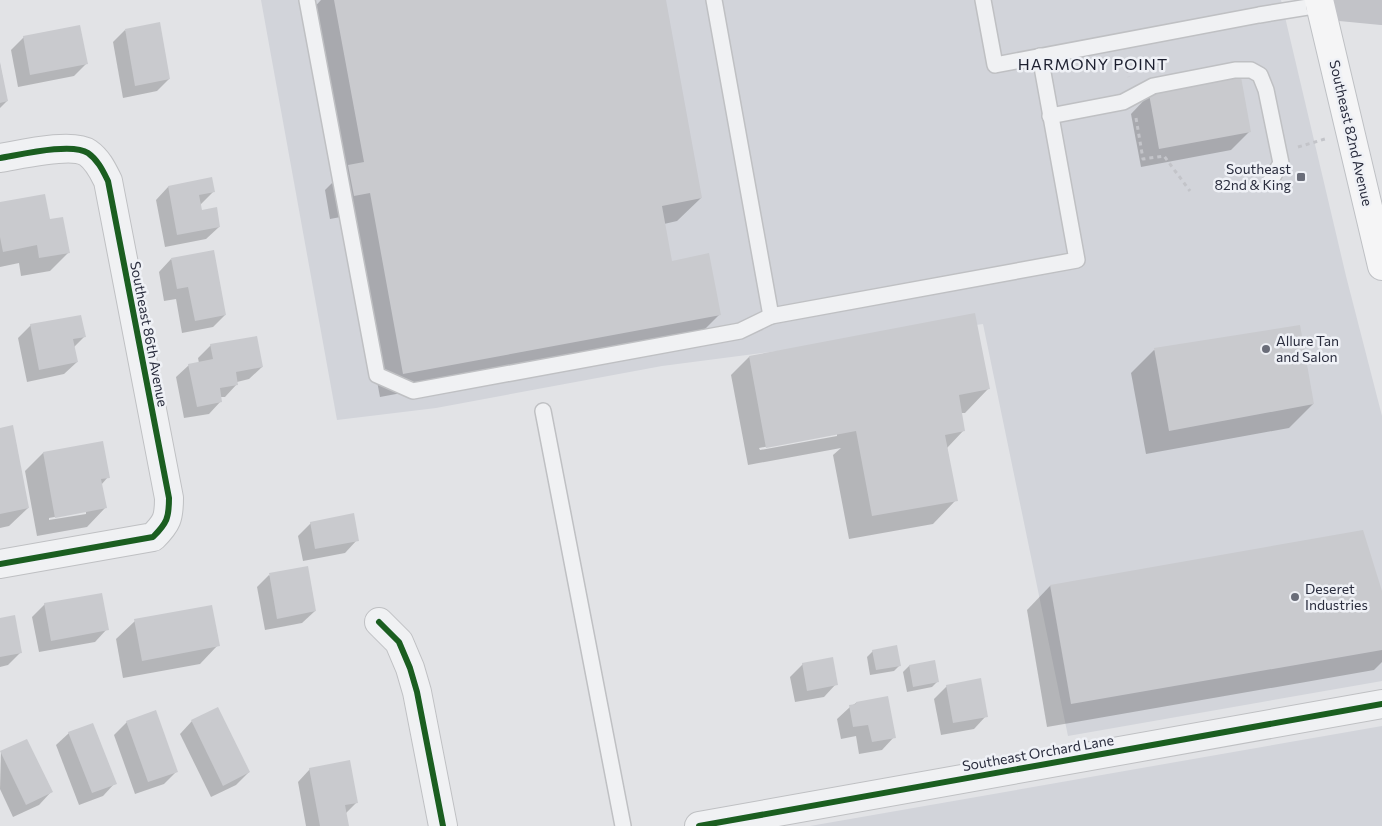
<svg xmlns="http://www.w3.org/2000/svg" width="1382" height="826" font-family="Commissioner,sans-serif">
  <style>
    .built { fill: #d2d4da }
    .shadow { fill: #0003; fill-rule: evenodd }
    .building { fill: #c9cace }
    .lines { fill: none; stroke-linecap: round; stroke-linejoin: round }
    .service-casing { stroke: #bfc0c3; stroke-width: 18 }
    .minor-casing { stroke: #bfc0c3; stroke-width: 30 }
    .primary-casing { stroke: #bec0c4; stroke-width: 30 }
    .path { stroke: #c3c4c9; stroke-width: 3; stroke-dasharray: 4 4; stroke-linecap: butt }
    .service { stroke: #f0f1f3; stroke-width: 15 }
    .minor { stroke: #f0f1f3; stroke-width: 28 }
    .secondary { stroke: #c2c3c8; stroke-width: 28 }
    .primary { stroke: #f5f5f6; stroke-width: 28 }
    .cycleway-casing { stroke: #eff1f6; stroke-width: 9 }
    .cycleway { stroke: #1b5e20; stroke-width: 6 }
    .poi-dot { fill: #6a6d79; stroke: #eff1f6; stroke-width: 2 }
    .labels { text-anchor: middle; stroke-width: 5; stroke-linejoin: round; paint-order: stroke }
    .street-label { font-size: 14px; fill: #2a2d3e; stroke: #eff1f6 }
    .poi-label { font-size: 14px; fill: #2a2d3e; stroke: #eff1f6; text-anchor: start }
    .quarter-label { font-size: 16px; letter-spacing: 1px; fill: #1c1f2f; stroke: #eff1f6 }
  </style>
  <rect width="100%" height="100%" fill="#e2e3e6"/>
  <!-- built -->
  <g class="built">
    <path d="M261,0H1281L1346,276L1382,416V681L1068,736L983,324L662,366L436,408L337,420Z"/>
    <path d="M1382,726V826H810Z"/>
  </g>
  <!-- shadow -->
  <g class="shadow">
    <path d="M321,0H664L701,198L677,221L664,224L671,262L719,315L696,338L380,397L346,216L330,219L325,190L339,176L309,13Z"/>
    <path d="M125,30L169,79L157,91L123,98L113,42Z"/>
    <path d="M24,37L86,64L74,76L18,87L11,50Z"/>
    <path d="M0,64L7,101L0,108Z"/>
    <path d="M1149,95L1249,132L1231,150L1141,167L1131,114Z"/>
    <path d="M211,179L213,192L201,204V211L219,227L206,239L165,247L156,200L168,187Z"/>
    <path d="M0,204L49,221L69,252L50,271L21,276L19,263L0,267Z"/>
    <path d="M171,259L225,315L213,327L182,333L176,299L164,301L159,272Z"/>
    <path d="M31,325L84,337L74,347L77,362L64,374L27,382L18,338Z"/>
    <path d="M211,345L262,367L249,379L237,382V384L225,397H220L221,401L209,414L184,418L176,377L189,365L199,363L198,358Z"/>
    <path d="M1154,350L1313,404L1289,428L1146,454L1131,373Z"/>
    <path d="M749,357L988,389L965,413H961L964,430L947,448L956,500L933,524L849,539L833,455L841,448L748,465L731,375ZM837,433V436L760,450L759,448Z"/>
    <path d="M0,429L28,508L9,526L0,528Z"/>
    <path d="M43,453L108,477L101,485L105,508L87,527L37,536L25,471ZM86,511V514L49,520V518Z"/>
    <path d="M311,523L357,540L345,553L303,561L298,536Z"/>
    <path d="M269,575L315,611L302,623L265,630L257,587Z"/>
    <path d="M1050,586L1382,595V662L1374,670L1047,727L1027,610Z"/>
    <path d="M45,604L107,629L95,642L39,652L32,617Z"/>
    <path d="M0,619L21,652L8,665L0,667Z"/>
    <path d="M135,621L218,645L200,664L123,678L116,639Z"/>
    <path d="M873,651L900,665L894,671L870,675L867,657Z"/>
    <path d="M934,661L938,681L932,687L907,692L903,672L909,666Z"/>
    <path d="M803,664L836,684L824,697L795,702L790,677Z"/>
    <path d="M947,686L986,716L974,729L941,735L934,699Z"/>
    <path d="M856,703L894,737L882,750L859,754L856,736L841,739L837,719L850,707Z"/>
    <path d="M192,721L249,772L236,785L211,797L180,734Z"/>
    <path d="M127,722L176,772L164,784L135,794L114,735Z"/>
    <path d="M69,733L115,783L103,796L79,805L56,745Z"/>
    <path d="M1,752L51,792L39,805L13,817L0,789Z"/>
    <path d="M310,769L357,802L345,814L347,826H306L298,782Z"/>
  </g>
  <!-- building -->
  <g class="building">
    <path d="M334,0H666L702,198L662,206L672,261L709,253L721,315L403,374L370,193L354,196L348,165L364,162Z"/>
    <path d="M160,22L170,79L135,86L125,29Z"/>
    <path d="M80,25L88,64L30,75L23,36Z"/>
    <path d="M0,62L8,101L0,103Z"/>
    <path d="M1241,77L1251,132L1159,149L1149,94Z"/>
    <path d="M212,177L215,192L199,195L202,210L217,207L220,227L177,235L168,186Z"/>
    <path d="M45,194L50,219L63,217L70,253L39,258L37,245L3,252L0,237V202Z"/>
    <path d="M214,250L226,315L195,321L188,287L177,289L171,258Z"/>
    <path d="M975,313L990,389L959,395L965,431L945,435L958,501L872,516L856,431L766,448L749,356Z"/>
    <path d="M81,315L86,337L73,339L78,362L39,370L30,324Z"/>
    <path d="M1300,325L1314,404L1169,431L1154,348Z"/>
    <path d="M257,336L263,367L236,372L238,385L220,388L222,402L197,407L188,364L213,359L210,344Z"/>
    <path d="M13,425L29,508L0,514V428Z"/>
    <path d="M103,441L110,478L101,479L107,508L55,518L43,452Z"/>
    <path d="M354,513L359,541L315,549L310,522Z"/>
    <path d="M1363,530L1382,591V650L1071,704L1050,585Z"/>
    <path d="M308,566L316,611L277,619L269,573Z"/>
    <path d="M102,593L109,630L51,641L44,603Z"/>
    <path d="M212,605L220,646L142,661L134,619Z"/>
    <path d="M15,615L22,653L0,657V618Z"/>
    <path d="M897,645L901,666L876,670L872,650Z"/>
    <path d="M833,657L838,685L807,691L802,663Z"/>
    <path d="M935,660L939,682L913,687L909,665Z"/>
    <path d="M981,678L988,717L953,723L946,685Z"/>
    <path d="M888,696L896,738L872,742L868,725L853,727L849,705L856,704V702Z"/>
    <path d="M218,707L250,772L223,786L191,720Z"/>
    <path d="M156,710L178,772L148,782L126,721Z"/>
    <path d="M93,723L117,784L92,793L68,732Z"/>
    <path d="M27,739L53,792L26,805L0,751Z"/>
    <path d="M350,760L358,803L345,805L349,826H320L309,768Z"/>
  </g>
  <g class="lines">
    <!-- service casing -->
    <g class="service-casing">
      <g id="service">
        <path d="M307,0L377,375L413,391L740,331L771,316"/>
        <path d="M714,0L771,316L1077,260L1040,56"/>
        <path d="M983,0L995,65L1259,15L1320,5"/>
        <path d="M1050,116L1123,102L1153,86L1235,70H1251L1260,75L1266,90L1281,163L1271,180"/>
        <path d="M543,411L623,826"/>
      </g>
    </g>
    <!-- minor casing -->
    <g class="minor-casing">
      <g id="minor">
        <path d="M0,158C19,155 72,142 88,153C98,160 103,171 108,181L169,498C169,518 167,523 153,537L0,564"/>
        <path d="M379,622L399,642L410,668L417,692L443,826"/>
        <path d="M699,826L1382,704"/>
      </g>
    </g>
    <!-- primary casing -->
    <g class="primary-casing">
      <path id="primary" d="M1319,0L1382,266"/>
    </g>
    <!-- path -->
    <g class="path">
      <path d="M1126,61L1129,77"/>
      <path d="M1136,118L1143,159L1164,156L1190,191"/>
      <path d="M1298,147L1325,139"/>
    </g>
    <!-- service -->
    <use href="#service" class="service"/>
    <!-- minor -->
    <use href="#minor" class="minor"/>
    <!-- secondary -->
    <path class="secondary" d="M1320,5L1382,11"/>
    <!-- primary -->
    <use href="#primary" class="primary"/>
    <!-- cycleway casing -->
    <g class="cycleway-casing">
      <g id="cycleway">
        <path d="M0,158C19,155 72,142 88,153C98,160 103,171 108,181L169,498C169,518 167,523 153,537L0,564"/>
        <path d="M379,622L399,642L410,668L417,692L443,826"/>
        <path d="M699,826L1382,704"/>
      </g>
    </g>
    <!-- cycleway -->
    <use href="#cycleway" class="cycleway"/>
  </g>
  <!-- markers -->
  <g class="poi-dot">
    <rect x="1296" y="172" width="10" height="10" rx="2.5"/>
    <circle cx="1266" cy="349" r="5"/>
    <circle cx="1295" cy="597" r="5"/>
  </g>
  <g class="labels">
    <!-- street labels -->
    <g class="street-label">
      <text transform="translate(1351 133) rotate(77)" y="5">Southeast 82nd Avenue</text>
      <text transform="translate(149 334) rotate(79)" y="5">Southeast 86th Avenue</text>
      <text transform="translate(1038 753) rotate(-10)" y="5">Southeast Orchard Lane</text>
    </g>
    <!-- poi labels -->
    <g class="poi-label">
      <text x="1291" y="174" text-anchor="end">Southeast<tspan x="1291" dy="16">82nd &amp; King</tspan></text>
      <text x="1276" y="346">Allure Tan<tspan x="1276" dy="16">and Salon</tspan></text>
      <text x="1305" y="594">Deseret<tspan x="1305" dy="16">Industries</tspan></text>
    </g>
    <!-- quarter labels -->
    <g class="quarter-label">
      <text x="1093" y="70">HARMONY POINT</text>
    </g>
  </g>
</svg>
